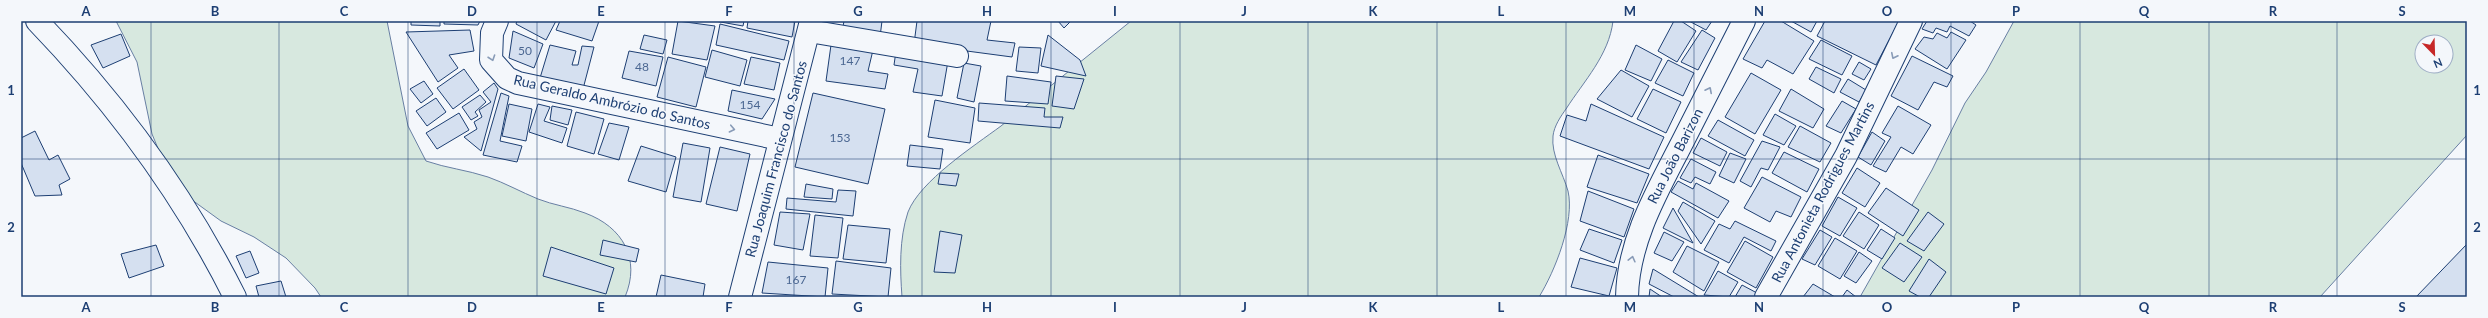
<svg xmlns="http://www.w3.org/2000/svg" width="2488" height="318" font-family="Lato,sans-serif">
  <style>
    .green { fill: #d7e8df; stroke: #687fa3; fill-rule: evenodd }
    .building { fill: #d5e0f0; stroke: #1d3f73 }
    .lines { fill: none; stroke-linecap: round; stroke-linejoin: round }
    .minor-casing { stroke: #1d3f73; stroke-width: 24 }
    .minor { stroke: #f4f7fb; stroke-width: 22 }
    .oneway { stroke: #889bb7 }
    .grid { fill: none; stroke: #1d3f73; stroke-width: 1; stroke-opacity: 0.55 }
    .labels { text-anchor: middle; stroke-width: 3; stroke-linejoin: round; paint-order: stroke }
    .number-label { font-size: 12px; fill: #4b6792 }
    .street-label { font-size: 14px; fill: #1d3f73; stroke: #f4f7fb }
    .neatline { fill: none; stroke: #1d3f73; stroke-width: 1.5 }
    .grid-label { font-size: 13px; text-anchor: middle; font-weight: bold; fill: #1d3f73 }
  </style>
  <rect width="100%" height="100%" fill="#f4f7fb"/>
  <!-- green -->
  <g class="green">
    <path d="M116,21H387L408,126L426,161C446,168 467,170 488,177C505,183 521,192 538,199C553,205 570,207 585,213C623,227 641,259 625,297H321L315,288L286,258L254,237L221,221L192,200L162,158L152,134L137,62Z"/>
    <path d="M1131,21H1613C1609,55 1584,81 1566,109C1561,116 1554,126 1553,136C1551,155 1563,173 1568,191C1575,221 1555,271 1539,297H902C900,270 899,239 908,212C920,181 974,146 1001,126C1044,91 1088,56 1131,21Z"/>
    <path d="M2014,21H2467V135L2320,297H1860L1932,170L1965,103L1986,72ZM2422,42H2446V66H2422Z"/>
  </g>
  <!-- building -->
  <g class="building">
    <path d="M411,21H440V26L411,25Z"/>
    <path d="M444,21H480L478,25L444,24Z"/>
    <path d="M517,21H556L546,40L516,24Z"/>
    <path d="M560,21H599L592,41L556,30Z"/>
    <path d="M678,21L715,26L707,60L672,54Z"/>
    <path d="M715,21H744L743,26Z"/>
    <path d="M748,21H795L792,37L747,28Z"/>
    <path d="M844,21H882L880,37L842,32Z"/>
    <path d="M917,21H991L987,40L1015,43L1012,57L914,44Z"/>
    <path d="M1058,21H1071L1064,28Z"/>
    <path d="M1674,21H1681L1696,31L1677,62L1658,51Z"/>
    <path d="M1689,21H1712L1706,30Z"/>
    <path d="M1765,21H1781L1814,41L1793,74L1767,60L1762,68L1743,59Z"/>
    <path d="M1791,21H1817L1811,32Z"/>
    <path d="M1825,21H1899L1876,65L1817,36Z"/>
    <path d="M1927,21H1970L1976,25L1969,36L1950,26L1947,32L1936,28L1933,33L1922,29Z"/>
    <path d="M720,24L789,41L784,60L716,45Z"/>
    <path d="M470,30L474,51L449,55L458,68L438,82L406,32Z"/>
    <path d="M1702,30L1715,38L1698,70L1681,62Z"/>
    <path d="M513,31L543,44L534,68L509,58Z"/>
    <path d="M1951,32L1966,40L1947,69L1915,49L1924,37L1933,39L1937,33L1947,38Z"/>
    <path d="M121,34L130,56L103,68L91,45Z"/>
    <path d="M644,35L667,40L663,54L640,49Z"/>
    <path d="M1048,35L1080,60L1086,76L1041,66Z"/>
    <path d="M1821,40L1852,56L1842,75L1809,59Z"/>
    <path d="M550,45L576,51L572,65H578L582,46L594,47L583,89L540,78Z"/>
    <path d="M831,45L873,50L868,71L888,74L885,89L826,81Z"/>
    <path d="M1636,45L1662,59L1651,81L1625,70Z"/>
    <path d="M1019,47L1041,48L1038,73L1016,71Z"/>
    <path d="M712,50L747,60L740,86L705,77Z"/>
    <path d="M629,51L663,57L656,86L622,78Z"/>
    <path d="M896,51L948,61L942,96L913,92L918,69L894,65Z"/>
    <path d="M1912,56L1953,76L1947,87L1934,82L1918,110L1891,96Z"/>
    <path d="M668,57L706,67L696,107L657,97Z"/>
    <path d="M751,57L780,63L774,90L744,84Z"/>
    <path d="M1668,60L1694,73L1683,96L1655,83Z"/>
    <path d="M1859,62L1871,69L1864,80L1852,74Z"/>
    <path d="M964,63L981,66L974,102L957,98Z"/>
    <path d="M1816,67L1841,79L1834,93L1809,79Z"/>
    <path d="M464,69L479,90L453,109L437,88Z"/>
    <path d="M1621,70L1649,86L1632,117L1597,99Z"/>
    <path d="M1751,73L1781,90L1755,134L1725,117Z"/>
    <path d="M1007,76L1051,82L1048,104L1005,101Z"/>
    <path d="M1056,76L1084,79L1074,109L1052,106Z"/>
    <path d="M1848,79L1866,90L1859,102L1840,92Z"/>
    <path d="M424,81L433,94L421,103L410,89Z"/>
    <path d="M494,83L498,89L481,151L464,137L477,129L474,122L482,117L479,110L491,102L483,92Z"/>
    <path d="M1653,89L1681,102L1666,133L1637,119Z"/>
    <path d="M1791,89L1824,109L1813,128L1779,111Z"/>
    <path d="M732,90L775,99L762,119L728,111Z"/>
    <path d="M501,93L509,96L500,141L522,146L517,162L483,155Z"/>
    <path d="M813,93L885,109L868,184L795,167Z"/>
    <path d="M480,95L486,102L475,112L478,116L471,120L462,107Z"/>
    <path d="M436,98L446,112L427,126L416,111Z"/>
    <path d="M935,100L975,108L970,143L928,137Z"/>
    <path d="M1842,101L1856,109L1841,133L1826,126Z"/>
    <path d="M979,103L1045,108L1044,117H1063L1060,128L978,121Z"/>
    <path d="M509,104L532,109L526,141L502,136Z"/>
    <path d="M538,104L550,107L544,121L567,128L562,143L529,132Z"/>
    <path d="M1591,104L1664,137L1649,169L1560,136L1567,115L1586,121Z"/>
    <path d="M552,106L572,110L568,125L550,120Z"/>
    <path d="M1898,106L1931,125L1913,154L1901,147L1886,172L1873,166L1891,137L1882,133Z"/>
    <path d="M576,112L604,119L594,154L567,146Z"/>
    <path d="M459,113L469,130L437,149L426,133Z"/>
    <path d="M1775,114L1796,126L1784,145L1763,135Z"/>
    <path d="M1718,120L1754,140L1745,156L1708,136Z"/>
    <path d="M609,123L629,127L619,160L598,154Z"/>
    <path d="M1800,126L1831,143L1820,162L1788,147Z"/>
    <path d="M35,131L49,160L58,155L70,179L59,185L62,195L35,196L21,163V138Z"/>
    <path d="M1872,132L1885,141L1871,165L1858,157Z"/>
    <path d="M1701,138L1727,152L1720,166L1693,153Z"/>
    <path d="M1762,141L1780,147L1768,170L1761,168L1751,187L1740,181Z"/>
    <path d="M683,143L710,148L701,202L673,197Z"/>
    <path d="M910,145L943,149L940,169L907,166Z"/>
    <path d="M641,146L676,157L666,192L628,181Z"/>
    <path d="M720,147L750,154L737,211L706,204Z"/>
    <path d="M1784,152L1819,169L1807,192L1772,173Z"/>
    <path d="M1730,153L1746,159L1734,183L1719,176Z"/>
    <path d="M1598,155L1649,174L1637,203L1587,187Z"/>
    <path d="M1691,159L1716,172L1710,184L1695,177L1691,183L1680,178Z"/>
    <path d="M1857,168L1880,183L1865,207L1842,193Z"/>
    <path d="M940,173L959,174L956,186L938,184Z"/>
    <path d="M1762,177L1801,197L1791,217L1776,211L1770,222L1744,208Z"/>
    <path d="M1678,181L1693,189L1696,183L1729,201L1718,218L1671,192Z"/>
    <path d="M806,184L833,189L832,199L804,197Z"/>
    <path d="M1886,188L1919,210L1903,236L1868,213Z"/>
    <path d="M838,190L856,191L853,216L786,209L787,198L836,202Z"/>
    <path d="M1588,191L1634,209L1624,237L1580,221Z"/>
    <path d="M1838,197L1857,208L1840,236L1822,226Z"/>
    <path d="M1683,202L1715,221L1701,244L1678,211Z"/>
    <path d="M1673,208L1693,243L1663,228Z"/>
    <path d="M780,212L810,214L803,250L774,245Z"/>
    <path d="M1859,212L1879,225L1864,249L1843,236Z"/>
    <path d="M1928,212L1944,224L1924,251L1907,241Z"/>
    <path d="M815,215L843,218L838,258L810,256Z"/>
    <path d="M1735,221L1776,241L1771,251L1744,237L1729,263L1704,250L1719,224L1730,229Z"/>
    <path d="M848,225L890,229L886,263L843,259Z"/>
    <path d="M1589,229L1622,240L1614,263L1580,250Z"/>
    <path d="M1881,229L1895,238L1882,259L1867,250Z"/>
    <path d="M1820,230L1832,237L1815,265L1802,259Z"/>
    <path d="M940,231L962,235L955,273L934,272Z"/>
    <path d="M1664,232L1684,242L1672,261L1654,253Z"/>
    <path d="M1835,238L1857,251L1840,279L1818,266Z"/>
    <path d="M603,240L639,249L636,262L600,255Z"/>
    <path d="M1745,241L1773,257L1756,288L1727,272Z"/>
    <path d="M1900,243L1922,257L1904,282L1882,268Z"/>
    <path d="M2467,244V297H2416Z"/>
    <path d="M156,245L164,266L129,278L121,254Z"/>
    <path d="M1687,246L1719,262L1704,291L1673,272Z"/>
    <path d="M551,247L614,268L606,294L543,276Z"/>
    <path d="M250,251L259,273L246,278L236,256Z"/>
    <path d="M1859,252L1872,261L1856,283L1844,276Z"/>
    <path d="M1580,258L1617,268L1609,296L1571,287Z"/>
    <path d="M1929,259L1946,272L1929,297H1920L1909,291Z"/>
    <path d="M836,261L891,268L888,297L832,294Z"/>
    <path d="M768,262L828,268L825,297L762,293Z"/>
    <path d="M1653,269L1699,297H1674L1649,284Z"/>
    <path d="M1718,271L1738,282L1729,297L1704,295Z"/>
    <path d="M661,275L705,284L703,297H656Z"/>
    <path d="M281,281L286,297H259L256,286Z"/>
    <path d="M1813,284L1835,297H1803Z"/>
    <path d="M1742,285L1757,293L1755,297H1735Z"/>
    <path d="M1650,289L1662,297H1649Z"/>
    <path d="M1847,290L1856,297H1842Z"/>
  </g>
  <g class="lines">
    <!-- minor casing -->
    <g class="minor-casing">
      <g id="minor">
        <path d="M37,21C116,103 184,195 235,297"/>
        <path d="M497,21L492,33L491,60L507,78L518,83L780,139"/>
        <path d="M809,31L957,56"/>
        <path d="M740,297L811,21"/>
        <path d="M1627,297C1628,240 1658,190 1683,141C1703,101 1724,61 1744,21"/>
        <path d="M1766,297L1846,156L1911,21"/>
      </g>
    </g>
    <!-- minor -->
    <use href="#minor" class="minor"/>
  </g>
  <!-- one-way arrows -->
  <defs><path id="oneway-chevron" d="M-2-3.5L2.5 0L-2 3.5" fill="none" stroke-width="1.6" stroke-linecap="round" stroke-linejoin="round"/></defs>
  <g class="oneway">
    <use href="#oneway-chevron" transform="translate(1894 56) rotate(116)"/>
    <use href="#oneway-chevron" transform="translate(492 58) rotate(71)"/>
    <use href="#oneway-chevron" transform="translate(1709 90) rotate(-63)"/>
    <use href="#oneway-chevron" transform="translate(732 129) rotate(12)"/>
    <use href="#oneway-chevron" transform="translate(1632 259) rotate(-76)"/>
  </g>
  <!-- grid -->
  <path class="grid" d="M151,21V297M279,21V297M408,21V297M537,21V297M665,21V297M794,21V297M922,21V297M1051,21V297M1180,21V297M1308,21V297M1437,21V297M1566,21V297M1694,21V297M1823,21V297M1951,21V297M2080,21V297M2209,21V297M2337,21V297M21,159H2467"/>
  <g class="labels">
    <!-- number labels -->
    <g class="number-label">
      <text x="525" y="55">50</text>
      <text x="850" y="65">147</text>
      <text x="642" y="71">48</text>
      <text x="750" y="109">154</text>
      <text x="840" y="142">153</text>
      <text x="796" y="284">167</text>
    </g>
    <!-- street labels -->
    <g class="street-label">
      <text transform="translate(612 102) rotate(13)" y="5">Rua Geraldo Ambrózio do Santos</text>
      <text transform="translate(1675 156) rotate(-63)" y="5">Rua João Barizon</text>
      <text transform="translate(776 159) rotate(-75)" y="5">Rua Joaquim Francisco do Santos</text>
      <text transform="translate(1823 192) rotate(-62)" y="5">Rua Antonieta Rodrigues Martins</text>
    </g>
  </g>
  <!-- border -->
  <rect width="2488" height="318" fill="none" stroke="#f4f7fb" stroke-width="44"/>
  <!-- north arrow -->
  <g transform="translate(2434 54) rotate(157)"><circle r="19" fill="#f4f7fb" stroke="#9eadc5"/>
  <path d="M0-3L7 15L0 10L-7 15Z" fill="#c62828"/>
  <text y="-6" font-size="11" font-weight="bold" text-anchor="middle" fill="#1d3f73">N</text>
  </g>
  <rect x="22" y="22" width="2444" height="274" class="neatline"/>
  <g class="grid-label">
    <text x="86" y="16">A</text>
    <text x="215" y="16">B</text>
    <text x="344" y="16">C</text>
    <text x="472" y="16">D</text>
    <text x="601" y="16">E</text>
    <text x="729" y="16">F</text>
    <text x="858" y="16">G</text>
    <text x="987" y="16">H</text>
    <text x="1115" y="16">I</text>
    <text x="1244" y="16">J</text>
    <text x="1373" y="16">K</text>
    <text x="1501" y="16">L</text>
    <text x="1630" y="16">M</text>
    <text x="1759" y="16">N</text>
    <text x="1887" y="16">O</text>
    <text x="2016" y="16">P</text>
    <text x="2144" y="16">Q</text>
    <text x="2273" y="16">R</text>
    <text x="2402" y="16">S</text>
    <text x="11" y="95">1</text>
    <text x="2477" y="95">1</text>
    <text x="11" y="232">2</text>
    <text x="2477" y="232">2</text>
    <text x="86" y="312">A</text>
    <text x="215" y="312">B</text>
    <text x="344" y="312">C</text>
    <text x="472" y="312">D</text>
    <text x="601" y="312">E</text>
    <text x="729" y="312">F</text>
    <text x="858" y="312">G</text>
    <text x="987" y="312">H</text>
    <text x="1115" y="312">I</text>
    <text x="1244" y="312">J</text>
    <text x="1373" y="312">K</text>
    <text x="1501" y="312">L</text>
    <text x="1630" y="312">M</text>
    <text x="1759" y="312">N</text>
    <text x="1887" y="312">O</text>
    <text x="2016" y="312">P</text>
    <text x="2144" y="312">Q</text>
    <text x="2273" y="312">R</text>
    <text x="2402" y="312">S</text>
  </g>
</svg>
